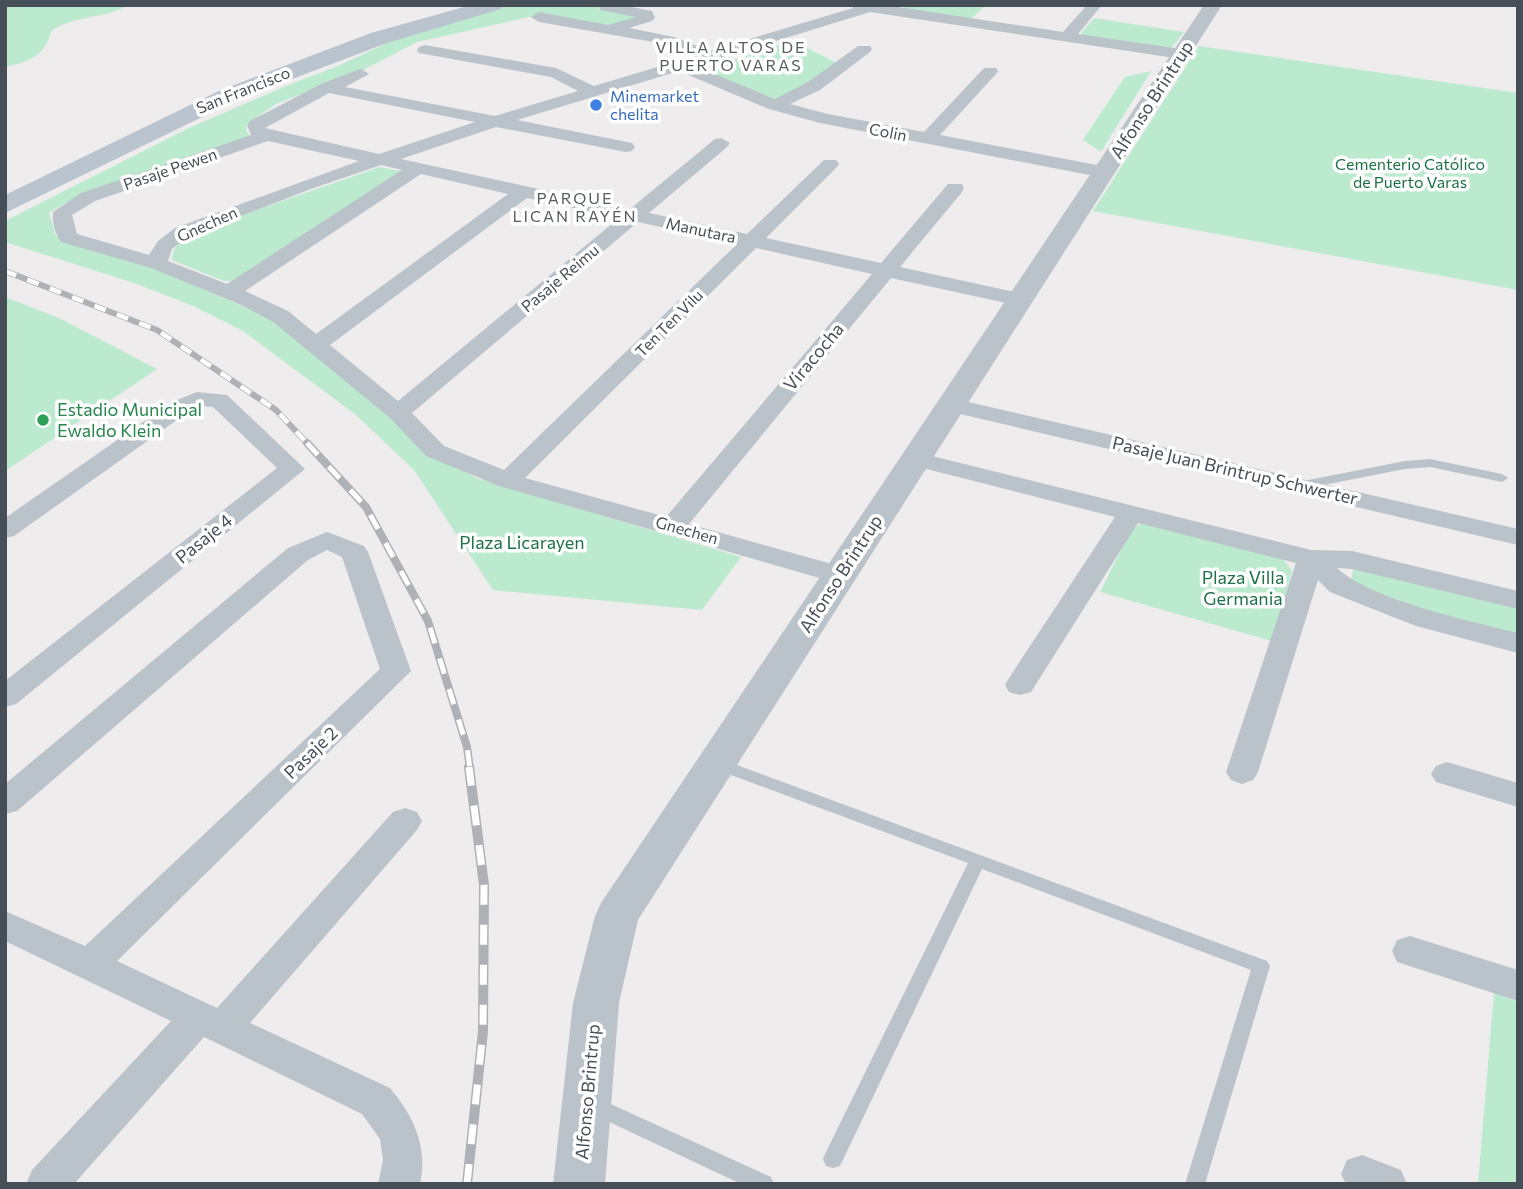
<svg xmlns="http://www.w3.org/2000/svg" width="1523" height="1189" font-family="Commissioner,sans-serif">
  <style>
    .green { fill: #bceace }
    .lines { fill: none; stroke-linecap: round; stroke-linejoin: round }
    .service { fill: #bbc3ca; fill-rule: evenodd }
    .minor { fill: #bbc3ca; fill-rule: evenodd }
    .tertiary { fill: #bbc3ca; fill-rule: evenodd }
    .secondary { fill: #bac4cf; fill-rule: evenodd }
    .rail-far2-casing { stroke: #aeb1b6; stroke-width: 6 }
    .rail-far1-casing { stroke: #aeb1b6; stroke-width: 8 }
    .rail-casing { stroke: #aeb1b6; stroke-width: 10 }
    .rail-far2 { stroke: #fff; stroke-width: 4.5; stroke-dasharray: 12; stroke-linecap: butt }
    .rail-far1 { stroke: #fff; stroke-width: 5; stroke-dasharray: 16; stroke-linecap: butt }
    .rail { stroke: #fff; stroke-width: 7; stroke-dasharray: 20; stroke-linecap: butt }
    .shop-dot { fill: #3f7fe0; stroke: #fff; stroke-width: 2.5 }
    .leisure-dot { fill: #2e9e5b; stroke: #fff; stroke-width: 2.5 }
    .labels { text-anchor: middle; stroke-width: 7; stroke-linejoin: round; paint-order: stroke }
    .far-neighbourhood-label { font-size: 16px; letter-spacing: 2px; fill: #595c60; stroke: #fff }
    .far-street-label { font-size: 16px; fill: #464f57; stroke: #fff }
    .far-shop-label { font-size: 16px; fill: #366cbe; stroke: #fff; text-anchor: start }
    .far-park-label { font-size: 16px; fill: #1e7148; stroke: #fff }
    .street-label { font-size: 18px; fill: #464f57; stroke: #fff }
    .leisure-label { font-size: 18px; fill: #27864d; stroke: #fff; text-anchor: start }
    .park-label { font-size: 18px; fill: #1e7148; stroke: #fff }
  </style>
  <rect width="100%" height="100%" fill="#eeecec"/>
  <!-- green -->
  <g class="green">
    <path d="M23,5H129C105,19 74,15 51,31C46,56 28,62 5,67V7Z"/>
    <path d="M505,5H603L598,9L636,15L637,18L615,25L603,26L538,15L417,42L361,71L276,104L247,124L246,132L250,135L247,140L67,202L49,213L56,236L75,245L159,270L270,318L448,462L476,478L741,557L702,610L493,590L414,470L355,414L243,331L193,306L137,284L5,242V221L189,128L291,84L338,66L415,30Z"/>
    <path d="M904,5H986L971,19L904,9Z"/>
    <path d="M1094,18L1184,32L1171,49L1080,35Z"/>
    <path d="M793,41L837,63L809,85L778,100L708,73L705,69Z"/>
    <path d="M1199,46L1518,93V290L1093,211Z"/>
    <path d="M1151,71L1101,152L1083,140L1125,77Z"/>
    <path d="M380,167L404,172L240,281H224L172,260C173,242 187,237 201,229Z"/>
    <path d="M5,297L59,318L157,369L5,471Z"/>
    <path d="M1147,521L1280,555L1292,571L1272,641L1100,592L1132,528Z"/>
    <path d="M1353,568L1518,605V638L1427,614L1351,584Z"/>
    <path d="M1494,992L1518,1002V1184H1478Z"/>
  </g>
  <g class="lines">
    <!-- service -->
    <g class="service">
      <path d="M1430,459L1502,474L1508,478L1502,482L1430,467L1405,469L1298,490L1292,486L1298,482L1405,461Z"/>
      <path d="M718,758L1267,961L1270,966L1205,1184H1185L1251,970L982,869L840,1166L833,1168L826,1166L823,1159L826,1152L968,863L712,768L710,764L712,760Z"/>
      <path d="M593,1096L771,1177L774,1184H741L586,1111L583,1105L586,1099Z"/>
    </g>
    <!-- minor -->
    <g class="minor">
      <path d="M599,5H621L652,11L655,18L652,21L629,28L674,37L710,51L853,8L852,5H885L1063,32L1087,5H1102L1078,34L1181,49L1189,54L1181,59L870,12L695,66L775,99L808,82L858,46H870L872,49L870,52L820,90L790,104L828,114L924,132L984,68H996L998,71L996,74L940,135L1112,168L1114,172L1112,176L1105,178L820,123L769,109L679,71L517,120L632,143L635,147L632,151L626,152L496,127L401,159L630,209L715,139L721,138L730,143L727,147L649,213L747,234L824,160H836L839,164L836,168L766,238L881,263L948,184H962L964,188L962,192L900,267L1028,295L1031,300L1028,305L1020,306L891,278L689,524L850,569L854,575L850,581L840,584L830,581L499,486L426,456L390,418L272,321L239,304L151,268L61,242C55,233 52,223 53,212L81,193L251,135L247,125L250,121L321,84L355,71L361,69L369,74L345,87L495,116L578,91L551,77L419,53L417,50L419,47L425,45L556,68L594,86L694,56L665,44L539,22L531,17L539,12L608,25L636,17L600,10ZM329,93L475,122L379,154L265,128ZM268,141L359,161L175,228L158,241L149,255L77,234L72,215L95,201ZM381,165L402,170L227,284L168,261L172,249L189,236L311,189ZM421,174L508,194L316,334L288,311L245,291ZM527,198L619,218L398,401L330,345ZM638,222L737,244L504,470L444,446L412,413ZM756,248L872,274L666,517L525,478Z"/>
      <path d="M197,392L227,395L305,469L16,704L5,707V681L277,468L213,407L201,406L188,412L14,536L5,538V518L172,402Z"/>
      <path d="M951,398L1518,529V545L943,410L939,405L943,400Z"/>
      <path d="M916,452L1311,550L1352,551L1518,591V609L1352,569L1337,568C1371,600 1470,621 1518,633V653L1416,626L1330,592L1318,580L1258,772L1253,780L1242,784L1231,780L1226,772L1296,563L1138,523L1031,692L1020,695L1009,692L1005,685L1009,678L1115,517L907,464L904,459L907,454Z"/>
      <path d="M327,532L364,546L368,552L411,671L117,961L217,1008L393,812L405,808L417,812L422,821L417,830L250,1023L390,1088C414,1117 428,1146 420,1184H378L383,1160L380,1139L362,1114L204,1037L74,1184H26L32,1170L171,1021L5,941V911L85,946L380,669L342,557L327,550L308,560L17,811L5,814V784L288,548Z"/>
      <path d="M1447,762L1518,783V807L1436,782L1431,774L1436,766Z"/>
      <path d="M1410,936L1518,970V1001L1397,962L1392,951L1397,940Z"/>
      <path d="M1362,1155L1401,1170L1407,1184H1346L1341,1174L1347,1160Z"/>
    </g>
    <!-- tertiary -->
    <path class="tertiary" d="M1204,5H1222L638,920L619,1003L605,1184H553L573,1003L595,916L601,903Z"/>
    <!-- secondary -->
    <path class="secondary" d="M471,5H504L501,9L387,43L237,100L5,213V195L221,90L371,33Z"/>
    <!-- rail-far2 casing -->
    <g class="rail-far2-casing">
      <path id="rail-far2" d="M5,271L157,330L276,410L308,444"/>
    </g>
    <!-- rail-far1 casing -->
    <g class="rail-far1-casing">
      <path id="rail-far1" d="M307,443L366,507L428,621L467,747L470,769"/>
    </g>
    <!-- rail casing -->
    <g class="rail-casing">
      <path id="rail" d="M467,1184L483,1031L484,885L469,767"/>
    </g>
    <!-- rail-far2 -->
    <use href="#rail-far2" class="rail-far2"/>
    <!-- rail-far1 -->
    <use href="#rail-far1" class="rail-far1"/>
    <!-- rail -->
    <use href="#rail" class="rail"/>
  </g>
  <!-- markers -->
  <circle class="shop-dot" cx="596" cy="105" r="7"/>
  <circle class="leisure-dot" cx="43" cy="420" r="7"/>
  <g class="labels">
    <!-- far-neighbourhood labels -->
    <g class="far-neighbourhood-label">
      <text x="731" y="53">VILLA ALTOS DE<tspan x="731" dy="18">PUERTO VARAS</tspan></text>
      <text x="575" y="204">PARQUE<tspan x="575" dy="18">LICAN RAYÉN</tspan></text>
    </g>
    <!-- far-street labels -->
    <g class="far-street-label">
      <text transform="translate(243 90) rotate(-22)" y="6">San Francisco</text>
      <text transform="translate(888 132) rotate(11)" y="6">Colin</text>
      <text transform="translate(170 169) rotate(-19)" y="6">Pasaje Pewen</text>
      <text transform="translate(207 224) rotate(-24)" y="6">Gnechen</text>
      <text transform="translate(701 230) rotate(12)" y="6">Manutara</text>
      <text transform="translate(560 278) rotate(-40)" y="6">Pasaje Reimu</text>
      <text transform="translate(669 323) rotate(-45)" y="6">Ten Ten Vilu</text>
      <text transform="translate(687 530) rotate(16)" y="6">Gnechen</text>
    </g>
    <!-- far-shop labels -->
    <g class="far-shop-label">
      <text x="610" y="102">Minemarket<tspan x="610" dy="18">chelita</tspan></text>
    </g>
    <!-- far-park labels -->
    <g class="far-park-label">
      <text x="1410" y="170">Cementerio Católico<tspan x="1410" dy="18">de Puerto Varas</tspan></text>
    </g>
    <!-- street labels -->
    <g class="street-label">
      <text transform="translate(1152 100) rotate(-57)" y="6">Alfonso Brintrup</text>
      <text transform="translate(814 357) rotate(-50)" y="6">Viracocha</text>
      <text transform="translate(1235 471) rotate(13)" y="6">Pasaje Juan Brintrup Schwerter</text>
      <text transform="translate(204 539) rotate(-39)" y="6">Pasaje 4</text>
      <text transform="translate(841 574) rotate(-57)" y="6">Alfonso Brintrup</text>
      <text transform="translate(311 753) rotate(-44)" y="6">Pasaje 2</text>
      <text transform="translate(588 1092) rotate(-85)" y="6">Alfonso Brintrup</text>
    </g>
    <!-- leisure labels -->
    <g class="leisure-label">
      <text x="57" y="416">Estadio Municipal<tspan x="57" dy="21">Ewaldo Klein</tspan></text>
    </g>
    <!-- park labels -->
    <g class="park-label">
      <text x="522" y="549">Plaza Licarayen</text>
      <text x="1243" y="584">Plaza Villa<tspan x="1243" dy="21">Germania</tspan></text>
    </g>
  </g>
  <!-- border -->
  <rect width="1523" height="1189" fill="none" stroke="#464f57" stroke-width="14"/>
</svg>
